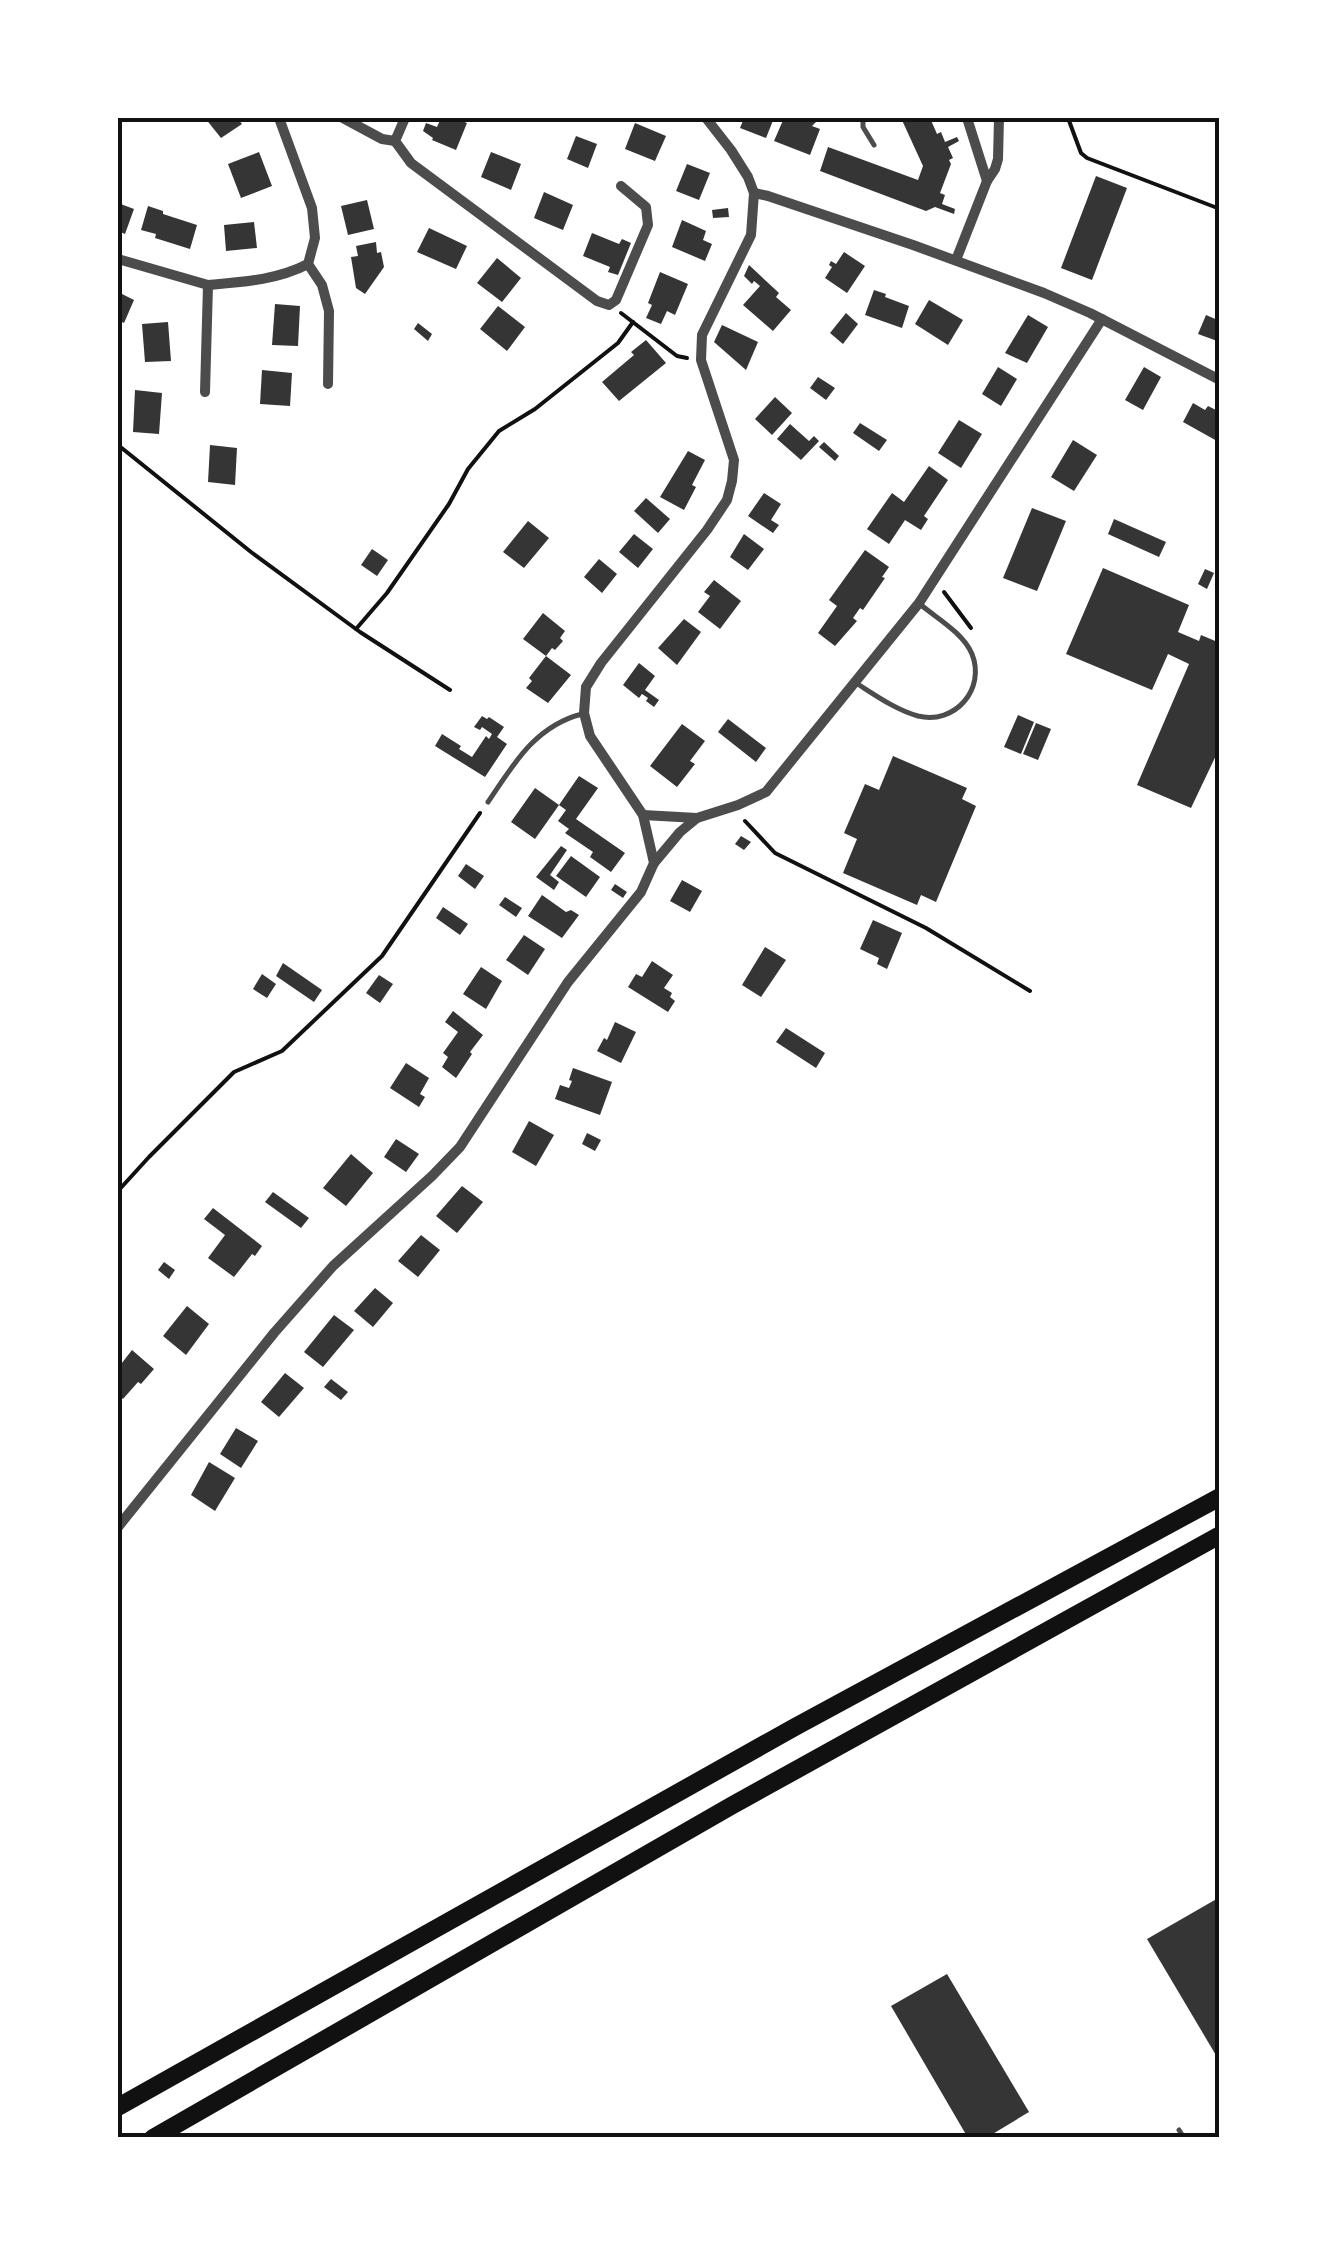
<svg xmlns="http://www.w3.org/2000/svg" width="1337" height="2255" font-family="Arial,sans-serif">
  <style>
    .building { fill: #353535 }
    .lines { fill: none; stroke-linecap: round; stroke-linejoin: round }
    .path { stroke: #111; stroke-width: 4 }
    .service { stroke: #4c4c4c; stroke-width: 5 }
    .minor { stroke: #4c4c4c; stroke-width: 10 }
    .trunk { stroke: #111; stroke-width: 18 }
    .neatline { fill: none; stroke: #111; stroke-width: 4 }
  </style>
  <rect width="100%" height="100%" fill="#fff"/>
  <!-- building -->
  <g class="building">
    <path d="M205,118H237L242,124L221,138Z"/>
    <path d="M441,118H455L467,123L456,150L432,140L433,138L423,131L426,123L437,127Z"/>
    <path d="M744,118H774L766,138L740,128Z"/>
    <path d="M784,118L798,120L799,118H820L812,126L820,129L810,155L774,141Z"/>
    <path d="M901,118H930L937,134L941,132L945,142L957,137L959,141L948,147L953,158L949,160L951,164L940,193L945,195L942,204L955,209L954,214L935,207L926,211L820,171L828,147L918,180L923,166Z"/>
    <path d="M635,123L666,136L655,161L625,149Z"/>
    <path d="M576,136L597,144L588,168L567,159Z"/>
    <path d="M259,152L272,186L241,198L228,164Z"/>
    <path d="M491,152L521,164L511,190L481,177Z"/>
    <path d="M687,164L710,173L699,200L676,191Z"/>
    <path d="M1096,176L1127,188L1092,280L1061,268Z"/>
    <path d="M544,192L573,205L563,230L534,218Z"/>
    <path d="M367,200L374,229L348,235L341,206Z"/>
    <path d="M118,203L134,209L125,234L118,231Z"/>
    <path d="M148,206L163,211V214L197,225L190,249L155,238L156,234L141,230Z"/>
    <path d="M728,208L729,217L713,218L712,210Z"/>
    <path d="M682,220L706,231L703,240L712,244L705,261L672,247Z"/>
    <path d="M254,222L257,248L226,251L224,225Z"/>
    <path d="M429,228L467,246L456,269L417,252Z"/>
    <path d="M592,233L619,244L622,239L631,243L618,275L608,272L610,267L583,256Z"/>
    <path d="M376,242L377,253L381,252L384,267L365,294L356,288L351,257L358,256L356,246Z"/>
    <path d="M844,252L865,266L847,293L825,278L832,267L829,265L831,261L836,264Z"/>
    <path d="M497,258L521,278L502,302L477,283Z"/>
    <path d="M749,265L779,293L776,297L791,310L773,331L743,305L760,286L754,281L752,284L744,276Z"/>
    <path d="M660,272L688,284L675,315L667,311L661,324L646,318L652,305L648,303Z"/>
    <path d="M874,290L886,294L885,297L909,306L902,328L865,315Z"/>
    <path d="M118,292L134,300L124,323L118,320Z"/>
    <path d="M929,300L963,320L948,345L915,324Z"/>
    <path d="M275,304L300,306L298,346L272,345Z"/>
    <path d="M498,306L525,327L507,351L480,329Z"/>
    <path d="M846,313L858,324L843,344L830,333Z"/>
    <path d="M1028,315L1048,327L1027,363L1005,353Z"/>
    <path d="M1206,315L1220,321V342L1198,334Z"/>
    <path d="M168,322L171,361L145,362L142,324Z"/>
    <path d="M418,323L432,334L428,341L414,329Z"/>
    <path d="M722,325L758,342L746,370L714,342Z"/>
    <path d="M646,340L666,363L619,401L602,382L634,355L631,352Z"/>
    <path d="M998,367L1017,379L1001,406L982,394Z"/>
    <path d="M1144,367L1161,377L1143,410L1125,400Z"/>
    <path d="M262,370L292,373L290,406L260,404Z"/>
    <path d="M818,377L835,388L826,400L810,388Z"/>
    <path d="M135,390L162,393L159,434L133,432Z"/>
    <path d="M775,397L792,413L772,435L755,419Z"/>
    <path d="M1193,403L1205,410L1208,406L1220,412V438L1217,441L1183,422Z"/>
    <path d="M959,420L982,434L961,468L938,453Z"/>
    <path d="M860,423L887,440L879,451L853,433Z"/>
    <path d="M790,424L809,441L814,436L819,441L801,460L777,439Z"/>
    <path d="M1073,440L1097,455L1074,491L1051,477Z"/>
    <path d="M824,442L839,456L835,461L819,447Z"/>
    <path d="M210,445L237,448L235,485L208,482Z"/>
    <path d="M688,451L705,460L692,485L696,487L684,510L660,497Z"/>
    <path d="M929,466L948,480L924,516L928,519L921,530L905,520L889,544L867,529L892,493L904,502Z"/>
    <path d="M764,493L781,504L771,520L779,525L773,533L748,516Z"/>
    <path d="M646,498L670,519L658,533L634,511Z"/>
    <path d="M1032,508L1066,521L1037,591L1003,578Z"/>
    <path d="M1114,519L1166,542L1159,557L1108,534Z"/>
    <path d="M528,521L549,538L524,568L503,552Z"/>
    <path d="M634,534L653,549L638,568L619,552Z"/>
    <path d="M744,534L764,549L748,570L730,557Z"/>
    <path d="M372,549L388,560L377,576L361,565Z"/>
    <path d="M865,550L889,567L882,577L885,578L863,610L860,608L853,618L857,621L835,646L818,633L837,606L829,600Z"/>
    <path d="M599,559L617,574L602,593L584,577Z"/>
    <path d="M1103,568L1189,605L1178,632L1199,641L1201,635L1220,643V747L1191,808L1137,785L1189,664L1168,654L1152,690L1066,654Z"/>
    <path d="M1205,569L1214,573L1207,589L1198,584Z"/>
    <path d="M714,580L741,601L720,629L698,612L710,596L704,592Z"/>
    <path d="M543,613L565,631L560,638L563,641L555,650L552,648L546,656L523,639Z"/>
    <path d="M684,619L701,632L677,665L658,648Z"/>
    <path d="M546,656L571,675L548,703L526,688L532,681L529,678Z"/>
    <path d="M639,663L655,676L645,690L659,700L654,707L646,701L648,698L642,694L639,698L623,685Z"/>
    <path d="M1018,715L1034,722L1021,754L1004,747Z"/>
    <path d="M482,716L487,719L489,717L504,727L497,737L507,744L485,777L435,746L442,734L461,746L459,749L472,757L486,736L489,739L492,734L482,727L480,730L474,727Z"/>
    <path d="M728,719L766,748L756,762L718,732Z"/>
    <path d="M1036,723L1051,729L1038,760L1023,754Z"/>
    <path d="M682,724L705,741L690,761L695,764L677,787L650,766Z"/>
    <path d="M893,756L967,788L962,799L976,806L936,902L921,895L917,905L843,873L857,839L844,833L865,784L879,790Z"/>
    <path d="M579,776L598,788L576,819L625,853L611,872L590,857L593,852L565,833L569,829L558,821L566,810L559,805Z"/>
    <path d="M535,788L559,805L535,839L511,822Z"/>
    <path d="M741,836L751,842L744,850L735,844Z"/>
    <path d="M561,846L567,850L550,875L559,882L554,890L536,877Z"/>
    <path d="M571,856L600,877L586,897L556,876Z"/>
    <path d="M466,864L484,876L475,889L458,876Z"/>
    <path d="M682,880L702,891L690,912L670,901Z"/>
    <path d="M615,884L627,892L623,898L611,890Z"/>
    <path d="M542,895L566,912L571,910L579,915L562,938L528,916Z"/>
    <path d="M505,897L522,908L516,917L499,905Z"/>
    <path d="M443,907L468,924L460,935L436,918Z"/>
    <path d="M873,920L902,933L887,969L877,964L879,958L860,949Z"/>
    <path d="M524,935L545,949L528,975L506,960Z"/>
    <path d="M765,947L786,960L761,997L742,985Z"/>
    <path d="M652,961L673,975L664,988L672,993L670,997L675,1001L668,1012L628,987L636,974L642,977Z"/>
    <path d="M283,963L322,990L314,1002L276,976Z"/>
    <path d="M481,967L502,981L486,1009L463,994Z"/>
    <path d="M262,974L276,984L267,998L253,989Z"/>
    <path d="M379,975L393,984L380,1003L366,993Z"/>
    <path d="M453,1011L483,1035L470,1052L472,1054L456,1078L442,1067L448,1057L443,1053L458,1032L445,1022Z"/>
    <path d="M615,1022L636,1032L621,1063L597,1051L604,1038L607,1040Z"/>
    <path d="M786,1028L825,1053L816,1068L776,1042Z"/>
    <path d="M406,1063L429,1078L420,1094L425,1097L419,1107L390,1088Z"/>
    <path d="M573,1068L612,1082L600,1115L555,1099L560,1085L569,1088L572,1081L569,1080Z"/>
    <path d="M529,1121L554,1135L536,1166L512,1152Z"/>
    <path d="M587,1133L601,1140L595,1151L582,1144Z"/>
    <path d="M396,1139L419,1154L406,1172L384,1157Z"/>
    <path d="M351,1154L373,1173L346,1206L323,1188Z"/>
    <path d="M462,1186L483,1202L457,1233L436,1216Z"/>
    <path d="M273,1192L309,1218L301,1228L265,1202Z"/>
    <path d="M213,1208L262,1246L255,1256L252,1254L234,1277L208,1258L225,1235L204,1219Z"/>
    <path d="M421,1235L440,1250L418,1277L398,1261Z"/>
    <path d="M164,1262L175,1270L169,1279L158,1270Z"/>
    <path d="M375,1288L393,1303L373,1327L354,1311Z"/>
    <path d="M187,1306L209,1324L186,1355L163,1336Z"/>
    <path d="M334,1315L354,1330L323,1367L304,1352Z"/>
    <path d="M132,1350L154,1369L141,1384L138,1382L123,1399L118,1394V1368Z"/>
    <path d="M285,1373L304,1388L279,1417L261,1402Z"/>
    <path d="M331,1379L348,1392L341,1400L324,1387Z"/>
    <path d="M236,1428L258,1441L241,1468L220,1454Z"/>
    <path d="M209,1462L235,1478L215,1511L191,1495Z"/>
    <path d="M1220,1897V2062L1147,1939Z"/>
    <path d="M947,1974L1029,2112L986,2138H968L891,2006Z"/>
  </g>
  <g class="lines">
    <!-- path -->
    <g class="path">
      <path d="M1068,118L1081,153L1087,158L1220,209"/>
      <path d="M621,313L677,356L687,358"/>
      <path d="M118,445L251,552L360,632L450,690"/>
      <path d="M944,592L971,628"/>
      <path d="M356,629L387,593L449,504L468,469L499,431L535,409L618,343L633,322"/>
      <path d="M745,821L775,853L926,928L1030,991"/>
      <path d="M118,1191L149,1157L234,1072L282,1051L382,956L480,813"/>
    </g>
    <!-- service -->
    <g class="service">
      <path d="M863,118V127L874,145"/>
      <path d="M856,683C875,695 896,710 918,716C955,725 986,689 972,654C963,633 938,619 921,605"/>
      <path d="M488,802C513,765 535,726 582,714"/>
      <path d="M1179,2130L1184,2138"/>
    </g>
    <!-- minor -->
    <g class="minor">
      <path d="M279,118L312,208L315,238L308,264L322,285L329,311L328,384"/>
      <path d="M343,118L382,139L395,141"/>
      <path d="M405,118L395,141L411,163L597,301L609,305L616,300L648,225L646,207L621,186"/>
      <path d="M967,118L987,181"/>
      <path d="M754,193L768,196L913,245L1044,293L1090,313L1220,380"/>
      <path d="M118,259L208,285L205,392"/>
      <path d="M956,260L987,181L995,169L998,159L999,118"/>
      <path d="M208,285C243,282 277,280 308,264"/>
      <path d="M643,815L697,818"/>
      <path d="M654,863L680,832L697,818L738,805L766,792L919,603L1102,319"/>
      <path d="M118,1527L274,1333L333,1266L432,1176L460,1147L568,982L641,892L654,863L643,815L590,736L584,713L586,687L601,663L707,530L727,500L732,481L734,460L701,360L702,335L751,235L754,193L748,177L731,150L706,118"/>
    </g>
    <!-- trunk -->
    <g class="trunk">
      <path d="M118,2107L795,1727L1220,1497"/>
      <path d="M153,2138L731,1806L1220,1535"/>
    </g>
  </g>
  <!-- border -->
  <rect width="1337" height="2255" fill="none" stroke="#ffffff" stroke-width="240"/>
  <rect x="120" y="120" width="1097" height="2015" class="neatline"/>
</svg>
